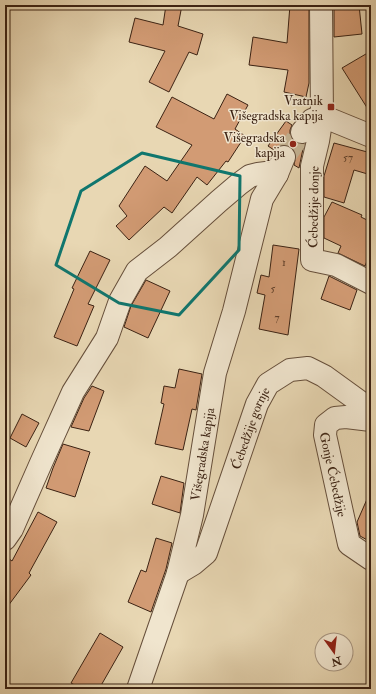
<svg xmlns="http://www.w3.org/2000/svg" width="376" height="694" font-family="'IM FELL Double Pica',serif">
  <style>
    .building { fill: #d29b74; stroke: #3b2213 }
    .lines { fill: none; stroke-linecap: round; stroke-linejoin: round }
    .tertiary-tunnel { stroke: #c5b393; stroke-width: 22; stroke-dasharray: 22 11; stroke-linecap: butt }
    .minor-casing { stroke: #664f3b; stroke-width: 24 }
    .tertiary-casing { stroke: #664f3b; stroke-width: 24 }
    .minor { stroke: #f0e5ce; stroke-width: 22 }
    .tertiary { stroke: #f0e5ce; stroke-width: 22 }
    .marked { fill: none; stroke: #0f766e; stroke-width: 3; stroke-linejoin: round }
    .poi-dot { fill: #8f2418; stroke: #f0e5ce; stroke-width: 1.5 }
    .labels { text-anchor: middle; stroke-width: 3; stroke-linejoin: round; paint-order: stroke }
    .number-label { font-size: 11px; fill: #61402b }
    .poi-label { font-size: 13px; fill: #3b2213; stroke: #f0e5ce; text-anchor: end }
    .street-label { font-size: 13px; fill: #3b2213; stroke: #f0e5ce }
  </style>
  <rect width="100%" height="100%" fill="#e8d7b3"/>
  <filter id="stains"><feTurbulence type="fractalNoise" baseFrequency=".005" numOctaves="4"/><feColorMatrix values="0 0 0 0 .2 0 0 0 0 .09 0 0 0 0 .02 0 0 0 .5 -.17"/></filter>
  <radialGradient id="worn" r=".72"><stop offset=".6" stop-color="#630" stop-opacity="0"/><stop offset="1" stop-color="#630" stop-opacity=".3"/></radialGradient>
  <!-- building -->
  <g class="building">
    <path d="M166,5H182L178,26L203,34L197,55L189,52L169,92L149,82L165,51L129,42L135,18L163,25Z"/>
    <path d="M290,5H309V83L306,97L284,92L288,70L249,65L253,37L287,43Z"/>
    <path d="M359,5L362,34L334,37V8Z"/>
    <path d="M371,51V114L342,68Z"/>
    <path d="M227,94L248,105L235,129L245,136L228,162L226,161L207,185L197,177L172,213L164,207L129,240L116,226L127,216L119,206L145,166L167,181L192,145L156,127L172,97L214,119Z"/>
    <path d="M286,121L292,125L290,130V136L294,141L300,144H304L299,168L294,165L296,155L294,150L289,146L282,145L277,147L274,150L268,146Z"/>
    <path d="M334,143L371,153V175L354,170L344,203L324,197V176Z"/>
    <path d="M332,202L362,215L361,217L371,222V251L365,266L338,253L341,246L324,238V217Z"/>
    <path d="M273,245L299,249L288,335L259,329L265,295L257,293L261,275L269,277Z"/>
    <path d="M90,251L110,260L88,304L94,306L77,346L54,337L74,289L72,288Z"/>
    <path d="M329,276L357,290L350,310L321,299Z"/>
    <path d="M146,280L170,291L148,338L124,327L131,306Z"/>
    <path d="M179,369L202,374L196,410L192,409L183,450L155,444L164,404L161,403L164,386L175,388Z"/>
    <path d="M92,386L104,391L89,431L71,427L84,398Z"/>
    <path d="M22,414L39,423L26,447L10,438Z"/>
    <path d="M63,444L90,452L75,497L46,488L53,468Z"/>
    <path d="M161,476L184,483L180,513L152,504Z"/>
    <path d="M371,490V542L360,536L357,522Z"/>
    <path d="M38,512L57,522L29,573L31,575L5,610V556L12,561Z"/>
    <path d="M156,538L172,543L166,569L151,612L128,602L141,570L146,572Z"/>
    <path d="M100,633L123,647L99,689H82L71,683Z"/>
  </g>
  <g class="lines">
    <!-- tertiary-tunnel -->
    <path class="tertiary-tunnel" d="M284,157L302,132"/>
    <!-- minor casing -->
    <g class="minor-casing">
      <g id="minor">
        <path d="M321,5L322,116L318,141L312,166V260L336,265L371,283"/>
        <path id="s1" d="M371,420L346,417L335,418L326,425L325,435L349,544L371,559"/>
        <path d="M5,539L12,529L41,463L73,392L107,338L120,301L137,271L168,247L219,201L239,184L250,176L258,174L266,173L277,174"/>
        <path id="s2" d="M178,573L193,564L206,553L257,404L268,384L290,370L308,368L324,376L371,410"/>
      </g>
    </g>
    <!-- tertiary casing -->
    <g class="tertiary-casing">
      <g id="tertiary">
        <path d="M302,132L312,120L322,116L371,136"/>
        <path id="s3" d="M138,689L178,573L192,515L215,373L234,311L262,199L277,174L284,157"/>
      </g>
    </g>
    <!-- minor -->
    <use href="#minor" class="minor"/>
    <!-- tertiary -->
    <use href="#tertiary" class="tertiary"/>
  </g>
  <!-- marked area -->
  <path class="marked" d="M142,153L240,176L239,250L179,315L119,303L56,265L81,191Z"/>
  <!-- markers -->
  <g class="poi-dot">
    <rect x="327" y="103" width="8" height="8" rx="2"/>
    <circle cx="293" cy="144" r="4"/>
  </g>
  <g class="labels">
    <!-- number labels -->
    <g class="number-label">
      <text x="348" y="161">57</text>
      <text x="284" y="266">1</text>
      <text x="273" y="292">5</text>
      <text x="277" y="321">7</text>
    </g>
    <!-- poi labels -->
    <g class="poi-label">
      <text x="323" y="105">Vratnik<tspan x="323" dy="15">Višegradska kapija</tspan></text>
      <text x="285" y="142">Višegradska<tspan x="285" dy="15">kapija</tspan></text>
    </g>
    <!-- street labels -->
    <g class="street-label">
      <text transform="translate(313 207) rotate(-89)" y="5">Ćebedžije donje</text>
      <text dy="5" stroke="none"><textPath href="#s2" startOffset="167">Ćebedžije gornje</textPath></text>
      <text dy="5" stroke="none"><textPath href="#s3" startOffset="244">Višegradska kapija</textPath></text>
      <text dy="5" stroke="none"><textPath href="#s1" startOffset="98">Gonje Ćebedžije</textPath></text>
    </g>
  </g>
  <!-- margin -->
  <rect width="376" height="694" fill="none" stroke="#e8d7b3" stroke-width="20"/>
  <rect x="6" y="6" width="364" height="682" fill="none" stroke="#3b2213" stroke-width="2"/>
  <rect x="10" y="10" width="356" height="674" fill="none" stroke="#3b2213"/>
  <!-- north arrow -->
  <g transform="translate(334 652) rotate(165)"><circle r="19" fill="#f0e5ce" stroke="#a89783"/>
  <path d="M0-3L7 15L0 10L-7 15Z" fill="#8f2418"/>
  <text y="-6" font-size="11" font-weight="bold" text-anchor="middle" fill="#3b2213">N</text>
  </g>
  <rect width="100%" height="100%" filter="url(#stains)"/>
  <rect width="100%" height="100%" fill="url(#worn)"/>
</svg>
